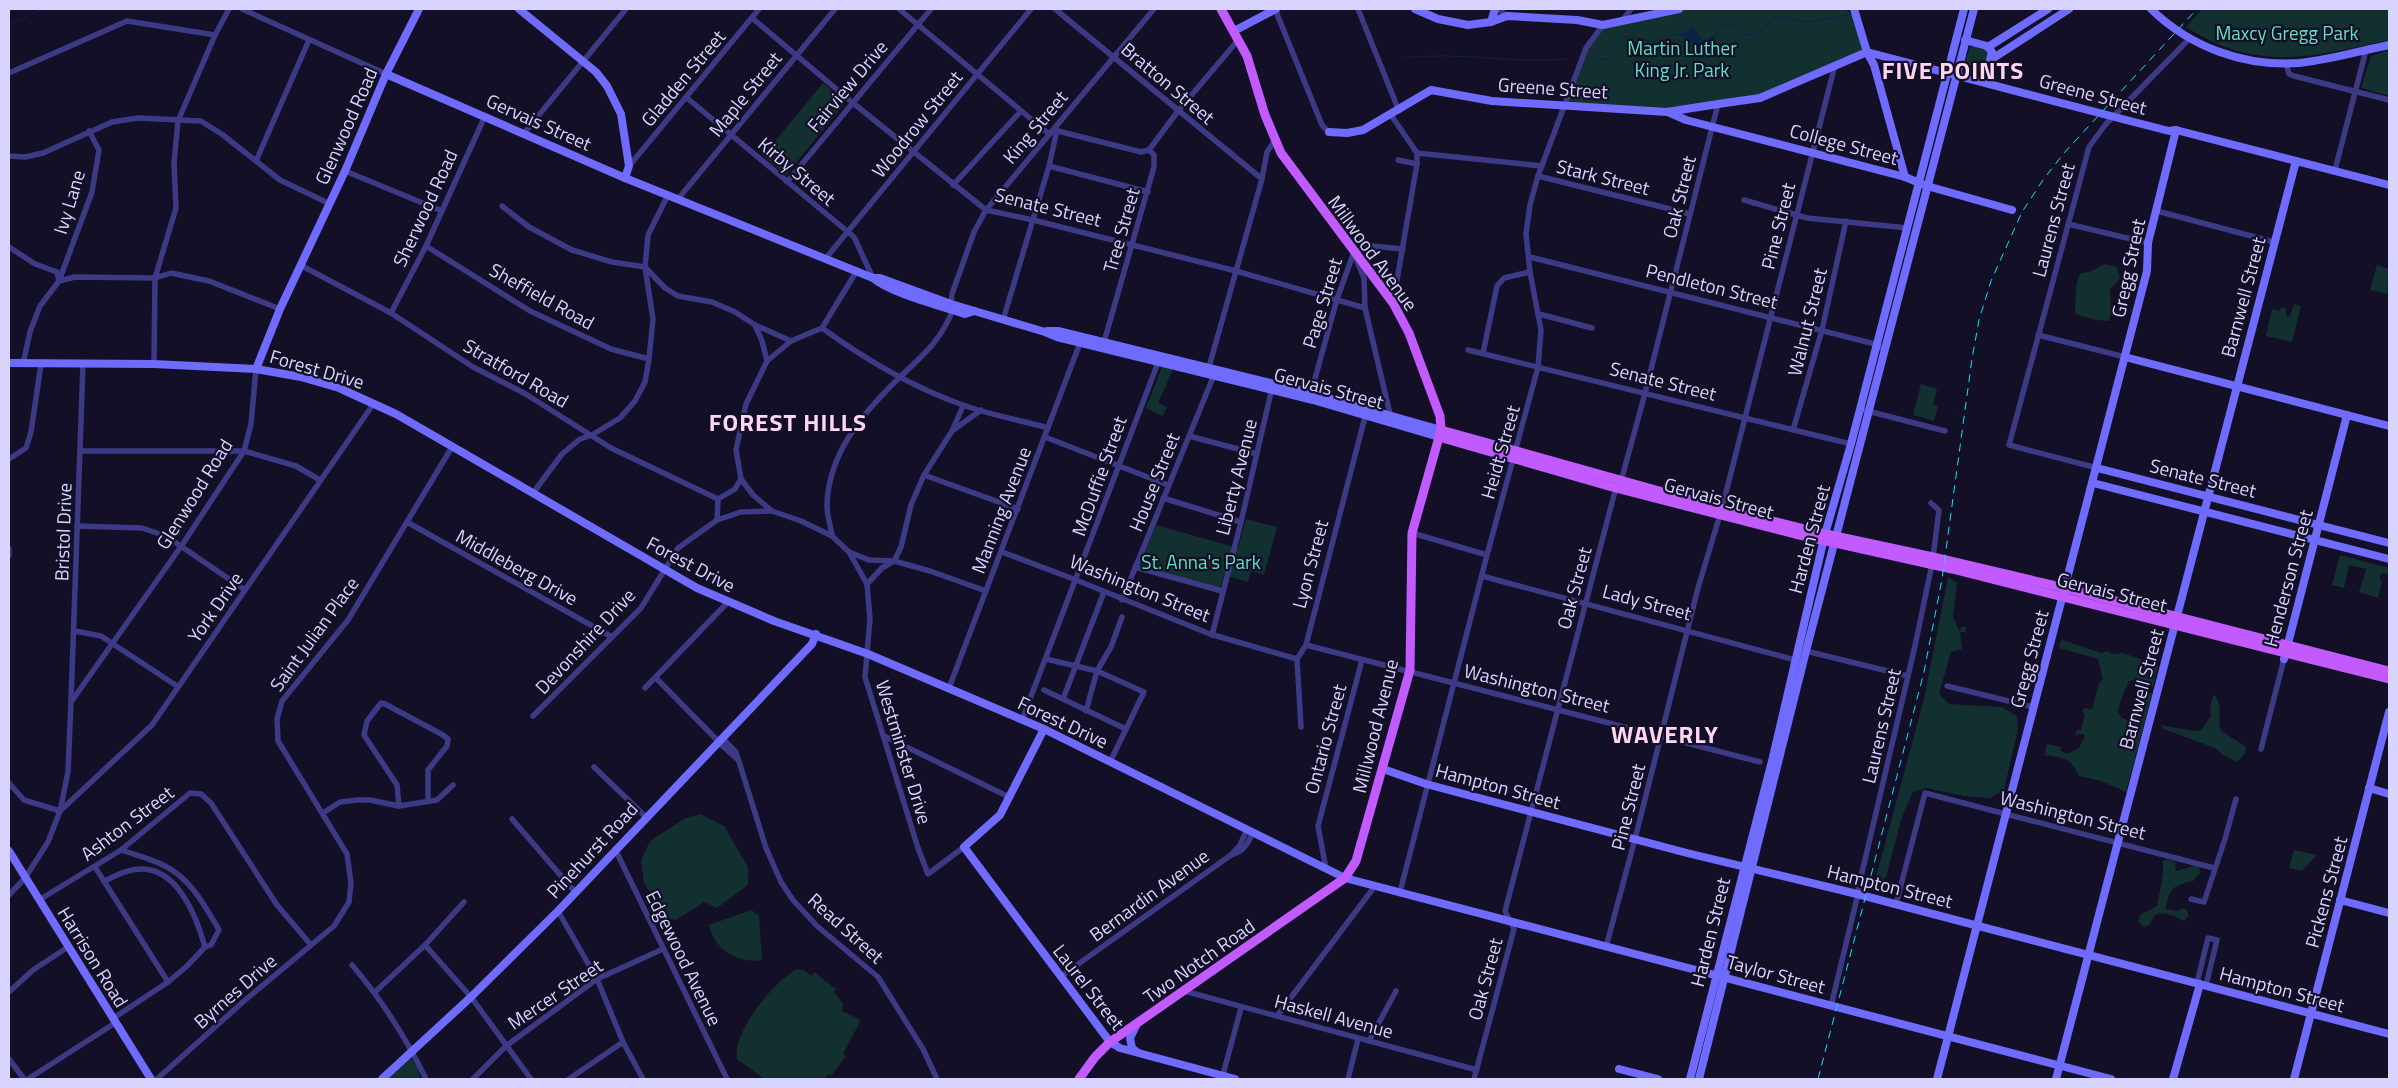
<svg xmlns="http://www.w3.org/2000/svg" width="2398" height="1088" font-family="'Titillium Web',sans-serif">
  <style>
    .green { fill: #12302f }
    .water { fill: #0c2248 }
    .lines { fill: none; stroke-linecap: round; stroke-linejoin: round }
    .stream { stroke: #0c2248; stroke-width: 1 }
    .street { stroke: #3d3a85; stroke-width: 5.5 }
    .secondary { stroke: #6f6bff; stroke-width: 8 }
    .primary { stroke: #c25bff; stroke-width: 9 }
    .rail { stroke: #00e5ff; stroke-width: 1; stroke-dasharray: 8 6; stroke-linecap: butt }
    .labels { text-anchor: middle; stroke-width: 4.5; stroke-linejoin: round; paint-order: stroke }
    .park-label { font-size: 19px; fill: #5fe0c0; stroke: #130f26 }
    .street-label { font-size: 19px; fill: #d9d4ff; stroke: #130f26 }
    .district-label { font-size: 24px; font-weight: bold; letter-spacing: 1px; fill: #ffd6f0; stroke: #130f26 }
  </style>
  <rect width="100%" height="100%" fill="#130f26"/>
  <!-- green -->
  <g class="green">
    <path d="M1679,9H1845L1857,19L1867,52L1760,98L1667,112L1565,104L1586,48L1603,25Z"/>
    <path d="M2202,9H2389V40C2311,57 2258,73 2186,27Z"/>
    <path d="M1975,45L1989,51L1983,72L1966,70L1963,67L1970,47Z"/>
    <path d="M2389,50V96L2361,88L2371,56Z"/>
    <path d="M823,83L845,103L786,175L763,156Z"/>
    <path d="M2105,264L2117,267L2120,278L2110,290L2111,312L2109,321L2096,320L2075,314C2076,301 2074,283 2081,273L2089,272Z"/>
    <path d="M2377,265L2389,269L2387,294L2370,290Z"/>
    <path d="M2294,304L2301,306L2292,342L2266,336L2272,309L2280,311L2282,307L2286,309V316L2290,317Z"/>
    <path d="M1162,367L1173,369L1158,403L1167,407L1163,416L1146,408Z"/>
    <path d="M1921,384L1937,389L1933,405L1938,406L1934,421L1913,415Z"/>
    <path d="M1246,519L1277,527L1264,575L1251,571L1248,582L1224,575L1219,591L1138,566L1156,525L1238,548Z"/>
    <path d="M2340,555L2389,568V574L2381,573L2380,580L2382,581L2378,598L2359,592L2366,569L2349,565L2344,588L2332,585Z"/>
    <path d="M1948,577L1957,583L1953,617L1960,632L1961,627H1966V632H1960L1962,649L1951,652L1939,694L1949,704L2002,707L2017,716L2018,729L2004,790L1990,798L1964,796L1927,788L1913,792L1902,817L1886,877L1881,882L1876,877L1924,699Z"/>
    <path d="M2063,640L2101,653L2107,651L2111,654L2123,653L2158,665L2153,687L2147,686L2139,679L2129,681L2120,702L2118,713L2122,718L2130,721L2143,693L2145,691L2152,694L2126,792L2101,781L2079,776C2070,757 2064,758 2044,755L2047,744L2061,747L2060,750L2067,754L2079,748L2085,736L2082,734L2075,735L2077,730H2081L2085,714L2082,711L2085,708L2092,709L2099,683L2103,679L2098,659L2059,648L2060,642Z"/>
    <path d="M2214,694C2225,710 2216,715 2221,731L2245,746L2246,752L2237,762L2222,754L2215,748L2164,729L2160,725L2193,731L2201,730L2211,716L2210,706Z"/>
    <path d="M700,814L724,826L748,867V885L717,908L704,902L676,920L667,918L644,883L641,860L650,841L684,819Z"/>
    <path d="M2294,850L2317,855L2302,871L2289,868Z"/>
    <path d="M2167,859L2175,862L2176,871L2196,865L2200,869V873L2193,881C2174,884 2168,890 2166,909L2178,911L2183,908L2186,909L2189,916L2184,921C2173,916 2167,911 2155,915L2150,924L2144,927L2138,922L2140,915L2157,906L2163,874V861Z"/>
    <path d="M751,910L759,915L762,960C737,964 715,950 709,925Z"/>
    <path d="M795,970H803L812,976L814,972L836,989L834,992L843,1004L842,1011L861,1020L843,1054L846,1056L831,1076L829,1074L824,1079H764L737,1059C732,1032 773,983 795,970Z"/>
    <path d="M410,1058L417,1065L420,1079H387Z"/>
  </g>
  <!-- water -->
  <path class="water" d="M1692,26L1702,40L1706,41L1712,36L1715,38L1706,46H1697L1682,38L1681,33L1688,32Z"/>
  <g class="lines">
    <!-- stream -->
    <g class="stream">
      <path d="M9,24L42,9"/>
      <path d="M1713,38L1723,26L1730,24L1744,34L1756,36L1775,18L1783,17L1806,22L1848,15"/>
      <path d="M1403,58C1458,51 1512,64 1566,59"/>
      <path d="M1596,60L1607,59C1611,55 1612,53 1614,49C1624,30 1635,37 1652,42L1670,35H1683"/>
    </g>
    <!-- street -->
    <g class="street">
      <path d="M242,9L386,74"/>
      <path d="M899,9L1049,134"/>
      <path d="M1055,9L1262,179"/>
      <path d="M1275,9L1322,125L1329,132"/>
      <path d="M1358,9L1399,111"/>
      <path d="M1498,9L1507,16"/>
      <path d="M752,18L853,103L986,210L1033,220L1236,271L1365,308"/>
      <path d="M1622,21L1631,9"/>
      <path d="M2286,63L2289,74L2294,76L2389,100"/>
      <path d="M9,73L127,21L215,35"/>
      <path d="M687,98L854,237L873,278"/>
      <path d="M1391,115L1417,153V164L1393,303"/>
      <path d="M1054,130L1141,152L1149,150"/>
      <path d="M525,132L626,9"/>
      <path d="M1149,150L1178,111L1239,39"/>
      <path d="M1417,153L1542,166"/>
      <path d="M9,156L25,157L43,153L112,122L138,118L201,121L223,135L280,180L330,204"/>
      <path d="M1398,160L1417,164"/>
      <path d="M256,161L309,40"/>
      <path d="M629,166L759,9"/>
      <path d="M1049,166L1148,192"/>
      <path d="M2335,170L2366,50"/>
      <path d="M345,171L442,211"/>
      <path d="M1538,176L1690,214"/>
      <path d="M787,182L931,9"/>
      <path d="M953,185L1021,111"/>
      <path d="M678,199L835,9"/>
      <path d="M1744,200L1807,218L1908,228"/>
      <path d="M502,206L529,227L572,250L612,262L645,267L665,288L678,296L712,302L735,312L755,325L791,341"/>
      <path d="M2157,211L2274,242"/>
      <path d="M2068,224L2148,243"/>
      <path d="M426,246L530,311L611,349L649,359"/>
      <path d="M9,247L35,264L57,272L59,281L75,277L155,278L171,273L209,281L280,309"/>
      <path d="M1354,252L1372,246L1403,249"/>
      <path d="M1530,257L1871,343L1885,349"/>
      <path d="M826,258L1031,9"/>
      <path d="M1356,259L1364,278L1365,308L1391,418"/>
      <path d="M302,266L391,313L473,367L524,393L611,448L718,499"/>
      <path d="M951,304L952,294L974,232L986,210L1154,9"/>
      <path d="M391,313L426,246L485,116"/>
      <path d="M1539,314L1592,328"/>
      <path d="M1003,320L1049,166L1057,130"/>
      <path d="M755,325L762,341L767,361"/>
      <path d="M822,328C866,360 912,387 963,405C990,415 1020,420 1048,428"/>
      <path d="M822,328L856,272"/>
      <path d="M2038,335L2125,357"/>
      <path d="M1104,342L1154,167V155L1149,150"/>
      <path d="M1468,350L1851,444"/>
      <path d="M1483,353L1497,286L1504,278L1530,272"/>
      <path d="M23,364L30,332L40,306L59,281L92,192L99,150L89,131"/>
      <path d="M154,364L155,278L176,208L174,163L178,121L215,35L229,9"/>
      <path d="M1209,367L1262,179L1267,152L1275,140"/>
      <path d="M1311,393L1337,299L1354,252"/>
      <path d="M1860,409L1945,431"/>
      <path d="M1793,430L1822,330L1846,221"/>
      <path d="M952,431L981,410"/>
      <path d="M1189,436L1257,454"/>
      <path d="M1045,437L1168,485"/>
      <path d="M81,451H244L296,466L320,480"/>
      <path d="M9,459L26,448L31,432L41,364"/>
      <path d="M2097,468L2009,445L2089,147L2105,125L2189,39"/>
      <path d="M924,475L1018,509"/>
      <path d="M741,479L753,495L772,511L801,521L832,536L849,552L869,560L894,561L930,571L986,591"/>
      <path d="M533,493L562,454L580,439L592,435L620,418L635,401L645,382L649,359L653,319L645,267L648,235L668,195"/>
      <path d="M1163,498L1241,522"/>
      <path d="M718,499L735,489L741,479L736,450L746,404L767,361L791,341L822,328"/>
      <path d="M1931,503L1939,510L1933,557"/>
      <path d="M717,520L718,499"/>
      <path d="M407,522L612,637"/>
      <path d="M77,526L142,528L166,536L245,590"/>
      <path d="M1412,533L1487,555"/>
      <path d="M832,536C831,527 827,516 827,506C828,453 863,413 899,378C924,354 939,343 953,310"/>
      <path d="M9,549V555"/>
      <path d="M849,552L867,584L870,619L865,677L918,848L928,874L964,847"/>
      <path d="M1002,552L1076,580L1210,634L1297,659"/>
      <path d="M1135,567L1222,591"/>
      <path d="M1482,576L1799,661"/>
      <path d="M867,584L882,568L894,561L901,547L911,505L924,475L952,431L963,406"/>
      <path d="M1122,600L1214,375"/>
      <path d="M75,631L101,636L177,686"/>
      <path d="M1212,635L1241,522L1272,388"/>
      <path d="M1306,645L1760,762"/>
      <path d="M1806,651L1908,676"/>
      <path d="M1046,659L1097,671L1111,647L1122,617"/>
      <path d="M656,678L719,742"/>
      <path d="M1947,686L2033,707"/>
      <path d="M645,688L728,602"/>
      <path d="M949,688L1080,343"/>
      <path d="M1044,690L1126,729"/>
      <path d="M1063,699L1104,592"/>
      <path d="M71,701L83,364"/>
      <path d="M1086,711L1097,671L1144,692L1110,762"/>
      <path d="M533,716L641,608L678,548L717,520L741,512L772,511"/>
      <path d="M1022,720L1159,360"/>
      <path d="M1301,727L1297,659L1306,645L1366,413"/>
      <path d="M884,736L1009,797"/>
      <path d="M722,738L736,752L766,848L781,882L793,900L817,926L878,977L923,1049L937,1079"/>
      <path d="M718,742L736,758"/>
      <path d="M2261,749L2284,659"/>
      <path d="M594,767L646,817"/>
      <path d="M9,783L24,800L60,811L152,725L374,403"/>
      <path d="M399,806L397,785L364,735L367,721L381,703L385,704L443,735L448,739L447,746L428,770V801"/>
      <path d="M323,813L340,802L357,800H370L399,806L437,800L453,785"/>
      <path d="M512,819L575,892"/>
      <path d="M615,849L727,1079"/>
      <path d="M1231,855L1240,845L1247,829"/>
      <path d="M95,867L168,982"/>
      <path d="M1326,869L1318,826L1362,660"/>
      <path d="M105,881C116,875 128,869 141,869C178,868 197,918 205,947"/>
      <path d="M1400,892L1487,555L1538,367L1541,330L1530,272L1526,234L1530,205L1538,176L1586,48L1603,25"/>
      <path d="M1857,894L1915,646L1932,564"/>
      <path d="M9,895L25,878L48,842L60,811L68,772L71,702L182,545L244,451L251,424L256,369"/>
      <path d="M2191,899L2204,902L2225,839L2236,799"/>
      <path d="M39,900L121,850L190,793L201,794L211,803L277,905L311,945"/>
      <path d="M1896,904L1925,793L2214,868"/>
      <path d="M558,911L597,979L623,1042L643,1079"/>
      <path d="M425,945L471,997L531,1079"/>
      <path d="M1606,947L1635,839L1698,588L1722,508L1835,65"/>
      <path d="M352,965C382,1000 406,1038 426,1079"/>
      <path d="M1060,977L1231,855C1244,852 1248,843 1253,832"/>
      <path d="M2197,983L2208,938L2217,940L2206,985"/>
      <path d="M1184,991L1477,1070"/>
      <path d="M9,992L33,970L68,947"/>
      <path d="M375,992L425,945L464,902"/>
      <path d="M1831,1006L1858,894"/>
      <path d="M1277,1016L1375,886"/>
      <path d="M112,1019L168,982L187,966L205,947L211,945L219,930C205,906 191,879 165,866C152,859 136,855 121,850"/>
      <path d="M1369,1041L1396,991"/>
      <path d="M9,1059L24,1079"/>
      <path d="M1222,1078L1241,1008"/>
      <path d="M28,1079L115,1023"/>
      <path d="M157,1079L244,1001L334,926L349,902L351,883L347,854L278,741L277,719L282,701L348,620L452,447"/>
      <path d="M473,1079L506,1046L597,979L663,949"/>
      <path d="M569,1079L623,1042"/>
      <path d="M1348,1079L1358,1039"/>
      <path d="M1474,1079L1514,929L1505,911L1614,495L1623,474L1644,397L1718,104"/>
    </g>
    <!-- secondary -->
    <g class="secondary">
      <path d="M519,9L596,72L607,86L621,114L629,166L625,178"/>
      <path d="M1415,9L1438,19L1468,25L1491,22L1507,16L1577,20L1603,25L1679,9"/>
      <path d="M1854,9L1867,52L1874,65L1905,177"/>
      <path d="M2151,9C2190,47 2244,67 2299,63C2329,60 2359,51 2389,45"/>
      <path d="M1491,22L1495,9"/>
      <path d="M1234,31L1276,9"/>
      <path d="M1965,40L1987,46L1992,52L1985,82"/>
      <path d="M1988,47L2048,9"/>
      <path d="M1992,59L2069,9"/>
      <path d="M386,74L625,178L873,278H880L951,304L1045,332L1057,337L1313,400L1439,437"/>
      <path d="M1668,112L1686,120L1905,177L1927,186L2012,210"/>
      <path d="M1329,132L1347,133L1363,130L1431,90L1492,101L1667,112L1718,104L1760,98L1867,52L2130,121L2169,131L2176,130L2389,185"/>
      <path d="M873,278C890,293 942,306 965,314L974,311"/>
      <path d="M1047,331H1058L1311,393L1441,430"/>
      <path d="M2125,357L2389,426"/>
      <path d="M9,363L154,364L256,369L301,377L339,388L396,414L697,588L774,621L868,654L1044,729L1345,878L2111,1079"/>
      <path d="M256,369L280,309L345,171L386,74L419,9"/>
      <path d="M2097,468L2389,543"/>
      <path d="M2093,483L2389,559"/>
      <path d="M2284,659L2347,415"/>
      <path d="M1044,729L1000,815L964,847L1110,1042L1120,1048L1235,1079"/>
      <path d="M1383,769L1426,784L1687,853L1857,894L2389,1034"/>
      <path d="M2369,788L2389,794"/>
      <path d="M9,851L151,1079"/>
      <path d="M2340,900L2389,913"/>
      <path d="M1137,1052L1132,1048L1130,1038L1137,1024"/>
      <path d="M1619,1069L1658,1079"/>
      <path d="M382,1079L471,997L558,911L812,644L816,634"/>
      <path d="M1690,1079L1773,757L1825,534L1851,444L1964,9"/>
      <path d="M1699,1079L1806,651L1974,9"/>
      <path d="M1937,1079L2147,271L2148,243L2176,130"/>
      <path d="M2056,1079L2296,161"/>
      <path d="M2173,1079L2200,984"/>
      <path d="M2294,1079L2389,712"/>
    </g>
    <!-- primary -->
    <g class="primary">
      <path d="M1441,430L1727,510L1821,533L1933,557L2065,588L2389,671"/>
      <path d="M1439,437L1612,487L1795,534L1952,569L2389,679"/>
      <path d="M1079,1079L1095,1057L1110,1042L1345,878L1356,861L1410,670L1412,533L1441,430L1440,416L1409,333L1393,303L1281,153L1265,115L1247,56L1221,9"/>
    </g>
    <!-- rail -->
    <path class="rail" d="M1818,1079L1924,672L1942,579L1972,359L1979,320L1991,281L2022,212L2043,180L2064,153L2197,9"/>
  </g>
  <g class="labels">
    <!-- park labels -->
    <g class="park-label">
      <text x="2287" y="40">Maxcy Gregg Park</text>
      <text x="1682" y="55">Martin Luther<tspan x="1682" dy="22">King Jr. Park</tspan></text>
      <text x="1201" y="569">St. Anna's Park</text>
    </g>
    <!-- street labels -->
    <g class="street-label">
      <text transform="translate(683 78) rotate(-50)" y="7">Gladden Street</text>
      <text transform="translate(1168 83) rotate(40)" y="7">Bratton Street</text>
      <text transform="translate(847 86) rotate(-50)" y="7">Fairview Drive</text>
      <text transform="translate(1553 88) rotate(4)" y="7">Greene Street</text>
      <text transform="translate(745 94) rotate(-51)" y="7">Maple Street</text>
      <text transform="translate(2093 94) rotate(15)" y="7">Greene Street</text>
      <text transform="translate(539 122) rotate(24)" y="7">Gervais Street</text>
      <text transform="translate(917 124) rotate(-51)" y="7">Woodrow Street</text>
      <text transform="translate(346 126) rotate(-66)" y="7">Glenwood Road</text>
      <text transform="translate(1035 127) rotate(-50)" y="7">King Street</text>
      <text transform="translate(1844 144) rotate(15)" y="7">College Street</text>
      <text transform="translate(797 171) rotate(40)" y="7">Kirby Street</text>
      <text transform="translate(1603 177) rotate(14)" y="7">Stark Street</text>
      <text transform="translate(1679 197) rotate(-76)" y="7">Oak Street</text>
      <text transform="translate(69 202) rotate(-73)" y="7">Ivy Lane</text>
      <text transform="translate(1048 207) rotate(14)" y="7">Senate Street</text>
      <text transform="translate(425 208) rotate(-65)" y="7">Sherwood Road</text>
      <text transform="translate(2053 220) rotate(-75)" y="7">Laurens Street</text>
      <text transform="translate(1778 226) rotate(-76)" y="7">Pine Street</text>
      <text transform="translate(1121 230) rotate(-74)" y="7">Tree Street</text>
      <text transform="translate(1373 253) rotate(54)" y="7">Millwood Avenue</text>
      <text transform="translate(2128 268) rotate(-78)" y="7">Gregg Street</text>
      <text transform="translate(1712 286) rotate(14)" y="7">Pendleton Street</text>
      <text transform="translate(542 296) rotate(29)" y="7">Sheffield Road</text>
      <text transform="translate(2243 297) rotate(-75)" y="7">Barnwell Street</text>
      <text transform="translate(1322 303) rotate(-73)" y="7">Page Street</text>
      <text transform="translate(1807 322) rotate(-76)" y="7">Walnut Street</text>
      <text transform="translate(317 369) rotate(16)" y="7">Forest Drive</text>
      <text transform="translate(516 373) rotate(30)" y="7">Stratford Road</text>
      <text transform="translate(1663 381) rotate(14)" y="7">Senate Street</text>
      <text transform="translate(1329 388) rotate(15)" y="7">Gervais Street</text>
      <text transform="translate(1500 452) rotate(-74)" y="7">Heidt Street</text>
      <text transform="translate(1099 476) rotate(-70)" y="7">McDuffie Street</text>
      <text transform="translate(1236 477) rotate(-76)" y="7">Liberty Avenue</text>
      <text transform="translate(2203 478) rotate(14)" y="7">Senate Street</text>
      <text transform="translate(1154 482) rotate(-68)" y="7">House Street</text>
      <text transform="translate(194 494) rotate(-58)" y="7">Glenwood Road</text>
      <text transform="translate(1719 498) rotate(15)" y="7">Gervais Street</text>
      <text transform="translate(1001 510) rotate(-69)" y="7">Manning Avenue</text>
      <text transform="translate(63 532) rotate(-88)" y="7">Bristol Drive</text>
      <text transform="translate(1809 539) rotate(-75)" y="7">Harden Street</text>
      <text transform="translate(691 564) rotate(28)" y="7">Forest Drive</text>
      <text transform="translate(1310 564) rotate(-75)" y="7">Lyon Street</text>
      <text transform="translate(517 567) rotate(29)" y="7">Middleberg Drive</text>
      <text transform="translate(2288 578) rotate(-75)" y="7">Henderson Street</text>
      <text transform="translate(1140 588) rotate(22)" y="7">Washington Street</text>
      <text transform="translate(1574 588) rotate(-75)" y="7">Oak Street</text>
      <text transform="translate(2112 592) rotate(14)" y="7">Gervais Street</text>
      <text transform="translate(1647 602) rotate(15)" y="7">Lady Street</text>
      <text transform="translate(215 607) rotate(-55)" y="7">York Drive</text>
      <text transform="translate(314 634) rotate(-54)" y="7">Saint Julian Place</text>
      <text transform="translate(585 641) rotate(-47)" y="7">Devonshire Drive</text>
      <text transform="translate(2029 659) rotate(-75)" y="7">Gregg Street</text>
      <text transform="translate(1537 688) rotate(14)" y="7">Washington Street</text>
      <text transform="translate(2141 689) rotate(-75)" y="7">Barnwell Street</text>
      <text transform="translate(1063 722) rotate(25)" y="7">Forest Drive</text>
      <text transform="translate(1375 726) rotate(-76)" y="7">Millwood Avenue</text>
      <text transform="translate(1881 726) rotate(-77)" y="7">Laurens Street</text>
      <text transform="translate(1325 739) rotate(-75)" y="7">Ontario Street</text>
      <text transform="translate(904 752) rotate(73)" y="7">Westminster Drive</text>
      <text transform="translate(1498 786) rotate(15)" y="7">Hampton Street</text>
      <text transform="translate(1628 807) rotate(-76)" y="7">Pine Street</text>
      <text transform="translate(2073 815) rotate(14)" y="7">Washington Street</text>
      <text transform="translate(127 823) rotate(-37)" y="7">Ashton Street</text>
      <text transform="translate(592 850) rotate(-47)" y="7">Pinehurst Road</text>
      <text transform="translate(1890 886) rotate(14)" y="7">Hampton Street</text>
      <text transform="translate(2326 892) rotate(-75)" y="7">Pickens Street</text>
      <text transform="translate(1149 895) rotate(-36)" y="7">Bernardin Avenue</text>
      <text transform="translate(846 928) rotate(42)" y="7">Read Street</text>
      <text transform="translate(1710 932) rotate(-76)" y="7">Harden Street</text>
      <text transform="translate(93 957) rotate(58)" y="7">Harrison Road</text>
      <text transform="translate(684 958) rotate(64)" y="7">Edgewood Avenue</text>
      <text transform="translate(1199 961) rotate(-35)" y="7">Two Notch Road</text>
      <text transform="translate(1776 974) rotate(15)" y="7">Taylor Street</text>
      <text transform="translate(1485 979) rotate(-75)" y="7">Oak Street</text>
      <text transform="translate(1089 987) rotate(52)" y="7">Laurel Street</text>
      <text transform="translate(2282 989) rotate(15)" y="7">Hampton Street</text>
      <text transform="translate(235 991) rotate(-41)" y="7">Byrnes Drive</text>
      <text transform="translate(555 994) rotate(-34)" y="7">Mercer Street</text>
      <text transform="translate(1334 1016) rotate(15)" y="7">Haskell Avenue</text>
    </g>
    <!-- district labels -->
    <g class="district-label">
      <text x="1953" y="79">FIVE POINTS</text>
      <text x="788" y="431">FOREST HILLS</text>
      <text x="1665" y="743">WAVERLY</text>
    </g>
  </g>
  <!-- border -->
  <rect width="2398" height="1088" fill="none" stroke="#d9d4ff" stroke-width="20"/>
</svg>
